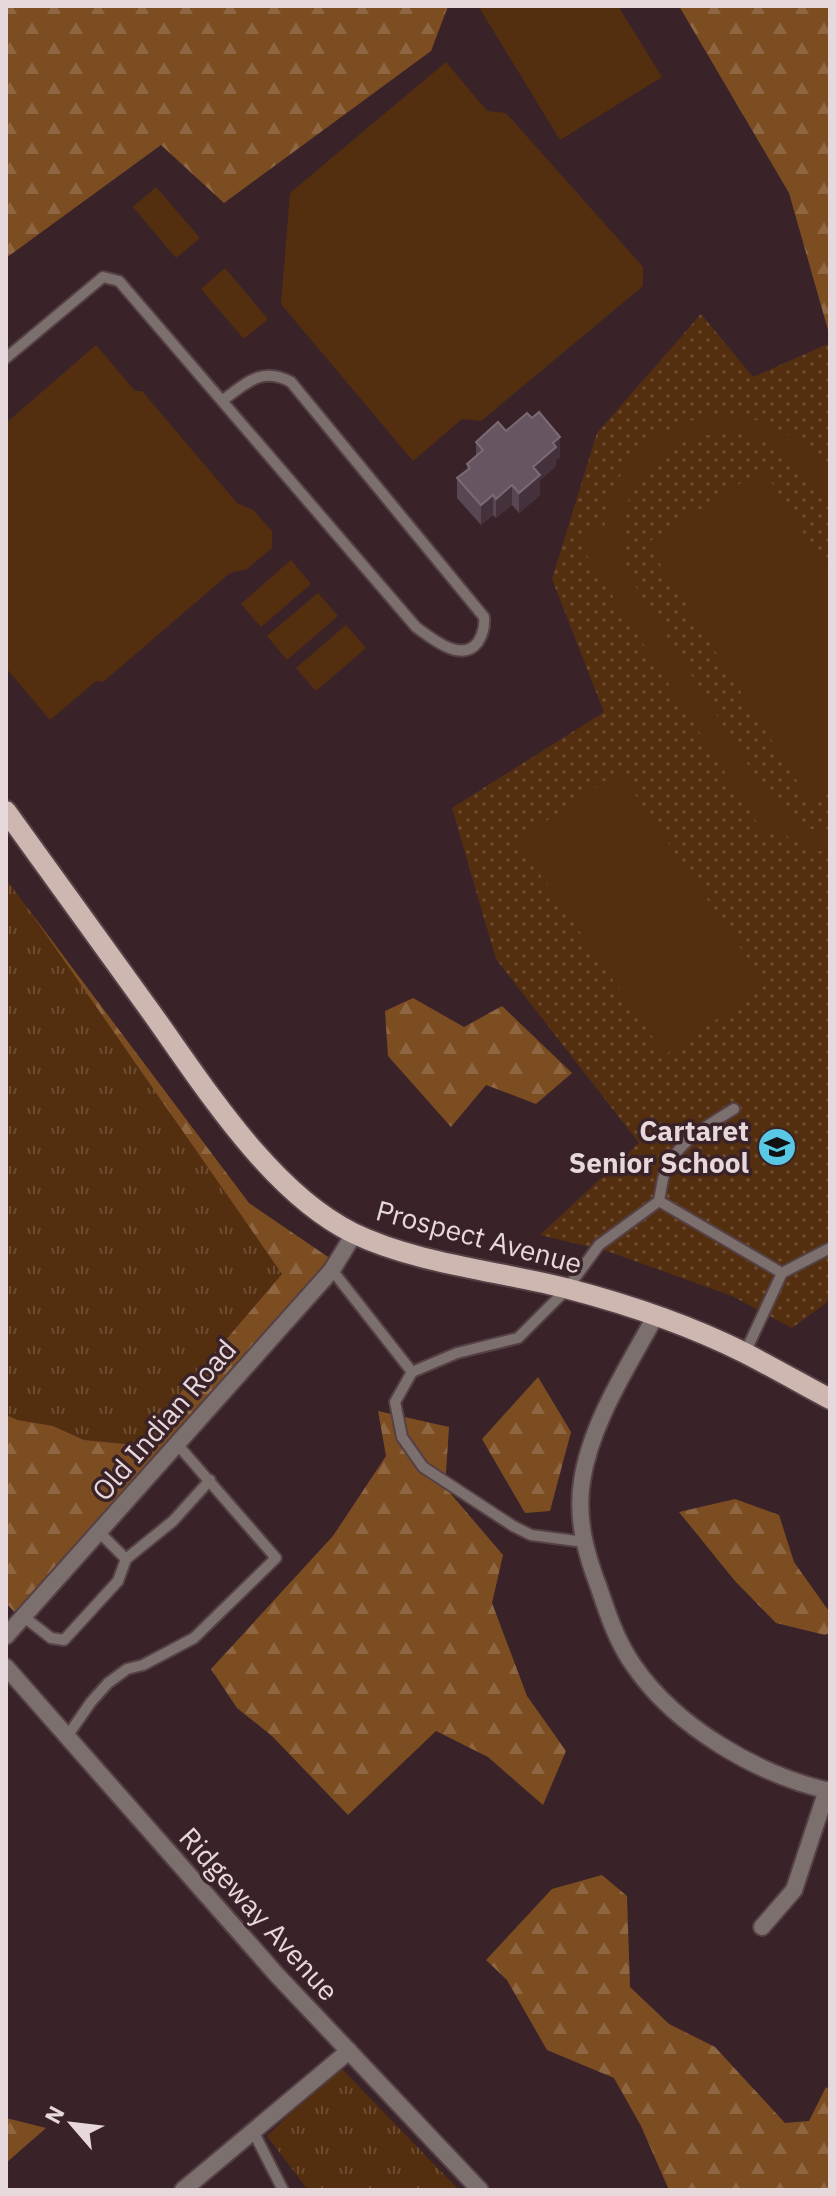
<svg xmlns="http://www.w3.org/2000/svg" width="836" height="2196" font-family="'IBM Plex Sans',sans-serif">
  <style>
    .grass { fill: url(#grass-tufts) }
    .forest { fill: url(#forest-firs) }
    .park { fill: url(#park-dots) }
    .pitch { fill: #542f0f }
    .lines { fill: none; stroke-linecap: round; stroke-linejoin: round }
    .service-casing { stroke: #554045; stroke-width: 14 }
    .minor-casing { stroke: #554045; stroke-width: 20 }
    .primary-casing { stroke: #554045; stroke-width: 24 }
    .service { stroke: #7c706e; stroke-width: 10 }
    .minor { stroke: #7c706e; stroke-width: 16 }
    .primary { stroke: #ceb6b1; stroke-width: 20 }
    .wall { fill: #584653 }
    .shaded-wall { fill: #45313c }
    .building { fill: #675662; stroke: #7b6a75; stroke-width: 2 }
    .labels { text-anchor: middle; stroke-width: 7; stroke-linejoin: round; paint-order: stroke }
    .poi-label { font-size: 28px; font-weight: bold; fill: #e7d8db; stroke: #392329; text-anchor: end }
    .street-label { font-size: 28px; fill: #e7d8db; stroke: #392329 }
  </style>
  <defs>
    <pattern id="grass-tufts" width="24" height="20" patternUnits="userSpaceOnUse" patternTransform="scale(2)"><rect width="24" height="20" fill="#542f0f"/><path d="M3 7l-1-3M5 7V3M7 7l1-3M15 17l-1-3M17 17v-4M19 17l1-3" fill="none" stroke="#6d4c31"/></pattern>
    <pattern id="forest-firs" width="22" height="20" patternUnits="userSpaceOnUse" patternTransform="scale(2)"><rect width="22" height="20" fill="#7d4d22"/><path d="M5 1l3.5 6h-7zM16 11l3.5 6h-7z" fill="#8f6642"/></pattern>
    <pattern id="park-dots" width="8" height="8" patternUnits="userSpaceOnUse" patternTransform="scale(2)"><rect width="8" height="8" fill="#542f0f"/><path d="M2 2h.1M6 6h.1" fill="none" stroke="#6d4c31" stroke-width="1.8" stroke-linecap="round"/></pattern>
  </defs>
  <rect width="100%" height="100%" fill="#392329"/>
  <!-- grass -->
  <g class="grass">
    <path d="M6,879L41,926L282,1274L136,1445L84,1440L53,1426L18,1420L6,1415Z"/>
    <path d="M339,2066L459,2190H308L267,2136Z"/>
  </g>
  <!-- forest -->
  <g class="forest">
    <path d="M6,6H448L431,51L224,203L161,145L6,258Z"/>
    <path d="M679,6H830V337L789,193Z"/>
    <path d="M29,910L249,1203L331,1259L21,1619L6,1603V1415L18,1420L53,1426L84,1440L136,1445L282,1274Z"/>
    <path d="M413,998L464,1027L502,1006L572,1073L536,1104L486,1085L451,1127L388,1056L385,1011Z"/>
    <path d="M538,1377L571,1432L550,1511L525,1513L482,1439Z"/>
    <path d="M378,1411L449,1427L445,1487L503,1555L492,1603L527,1696L566,1751L543,1805L488,1757L436,1731L348,1815L272,1736L237,1708L211,1669L333,1536L386,1456Z"/>
    <path d="M735,1499L779,1515L794,1562L828,1610L830,1609V1633L825,1635L776,1623L735,1581L679,1512Z"/>
    <path d="M602,1875L627,1896L630,1987L669,2024L715,2047L785,2123L809,2121L826,2087L830,2090V2190H669L641,2126L614,2078L547,2050L507,1980L486,1960L552,1889Z"/>
    <path d="M6,2118L46,2128L6,2163Z"/>
  </g>
  <!-- park -->
  <path class="park" d="M701,314L753,377L830,343V1300L792,1328L732,1296L607,1251L540,1235L639,1143L496,959L452,808L604,712L552,579L597,433Z"/>
  <!-- pitch -->
  <g class="pitch">
    <path d="M484,6H618L662,77L560,140L480,9Z"/>
    <path d="M446,62L487,111L506,113L643,267V286L481,421L462,419L413,461L281,304L290,193Z"/>
    <path d="M156,187L200,238L176,258L133,207Z"/>
    <path d="M225,268L268,319L244,339L201,289Z"/>
    <path d="M96,345L135,391H142L237,503L253,510L272,531V548L247,569L230,573L103,682L96,681L50,720L6,668V423Z"/>
    <path d="M733,415L764,422L800,441L805,438L830,477V511C817,490 805,467 785,452C716,403 619,456 622,540C622,559 630,576 639,592L764,790C781,814 802,828 830,835V854L801,845L775,828L765,835L576,538L597,524L604,534C609,461 660,415 733,415Z"/>
    <path d="M763,469L830,575V791L811,803L647,543Z"/>
    <path d="M291,560L311,584L261,627L241,604Z"/>
    <path d="M318,593L338,616L287,660L267,636Z"/>
    <path d="M346,625L366,648L316,691L296,668Z"/>
    <path d="M619,771L766,985L665,1055L517,841Z"/>
  </g>
  <g class="lines">
    <!-- service casing -->
    <g class="service-casing">
      <g id="service">
        <path d="M6,358L103,277L119,281L416,627C431,638 462,664 478,642C483,634 485,626 484,617L291,382C262,366 246,383 222,401"/>
        <path d="M659,1201L782,1273"/>
        <path d="M332,1270L412,1372"/>
        <path d="M745,1353L782,1273L830,1248"/>
        <path d="M99,1532L126,1559L173,1521L210,1480"/>
        <path d="M584,1542L531,1535L513,1526L423,1467L402,1437L395,1402L412,1372L457,1353L518,1338L567,1289L599,1245L659,1201C661,1191 662,1179 666,1169C679,1141 708,1125 734,1109"/>
        <path d="M24,1617L51,1638L64,1640L118,1581L126,1559"/>
        <path d="M66,1738L91,1702L108,1683L127,1669L143,1665L194,1638L276,1558L177,1444"/>
        <path d="M253,2131L283,2190"/>
      </g>
    </g>
    <!-- minor casing -->
    <g class="minor-casing">
      <g id="minor">
        <path d="M656,1315C628,1367 591,1422 582,1481C576,1519 586,1554 599,1588C608,1615 617,1642 634,1666C676,1727 758,1775 830,1791"/>
        <path d="M6,1636L332,1270L354,1234"/>
        <path d="M6,1667L276,1974L480,2190"/>
        <path d="M762,1927L794,1890L827,1790"/>
        <path d="M183,2190L349,2051"/>
      </g>
    </g>
    <!-- primary casing -->
    <g class="primary-casing">
      <path id="primary" d="M6,811C54,878 103,945 151,1012C204,1086 270,1192 353,1233C417,1264 500,1271 569,1289C630,1305 689,1325 745,1353C774,1368 802,1384 830,1399"/>
    </g>
    <!-- service -->
    <use href="#service" class="service"/>
    <!-- minor -->
    <use href="#minor" class="minor"/>
    <!-- primary -->
    <use href="#primary" class="primary"/>
  </g>
  <!-- wall -->
  <path class="wall" d="M506,431L560,457L556,460V466L540,480V495L519,513L512,505L496,518L493,515L481,525L457,498V478L467,470V464L476,457V442Z"/>
  <!-- shaded-wall -->
  <g class="shaded-wall">
    <path d="M560,437V457L556,460V466L540,480V495L519,513V493L533,467L553,443Z"/>
    <path d="M512,485V505L496,518V499Z"/>
    <path d="M493,495V515L481,525V505Z"/>
  </g>
  <!-- building -->
  <path class="building" d="M539,412L560,437L553,443L556,447L533,467L540,475L519,493L512,485L496,499L493,495L481,505L457,478L470,468L467,464L483,450L476,442L498,422L506,431L527,413L532,418Z"/>
  <!-- icons -->
  <defs>
    <g id="school-disc" transform="scale(2)"><circle r="9.5" fill="#58c8e4" stroke="#392329"/><path d="M0-5L7-2L0 1L-7-2ZM-4 1L0 2.5L4 1V4Q0 6-4 4Z" fill="#111"/></g>
  </defs>
  <g fill-rule="evenodd">
    <use href="#school-disc" x="777" y="1147"/>
  </g>
  <g class="labels">
    <!-- poi labels -->
    <g class="poi-label">
      <text x="749" y="1141">Cartaret<tspan x="749" dy="32">Senior School</tspan></text>
    </g>
    <!-- street labels -->
    <g class="street-label">
      <text transform="translate(479 1237) rotate(15)" y="10">Prospect Avenue</text>
      <text transform="translate(164 1420) rotate(-49)" y="10">Old Indian Road</text>
      <text transform="translate(259 1914) rotate(48)" y="10">Ridgeway Avenue</text>
    </g>
  </g>
  <!-- border -->
  <rect width="836" height="2196" fill="none" stroke="#e7d8db" stroke-width="16"/>
  <!-- north arrow -->
  <g transform="translate(72 2124) rotate(298)" stroke="#392329" stroke-width="6" paint-order="stroke">
  <path d="M0-6L14 30L0 20L-14 30Z" fill="#e7d8db"/>
  <text y="-12" font-size="22" font-weight="bold" text-anchor="middle" fill="#e7d8db">N</text>
  </g>
</svg>
